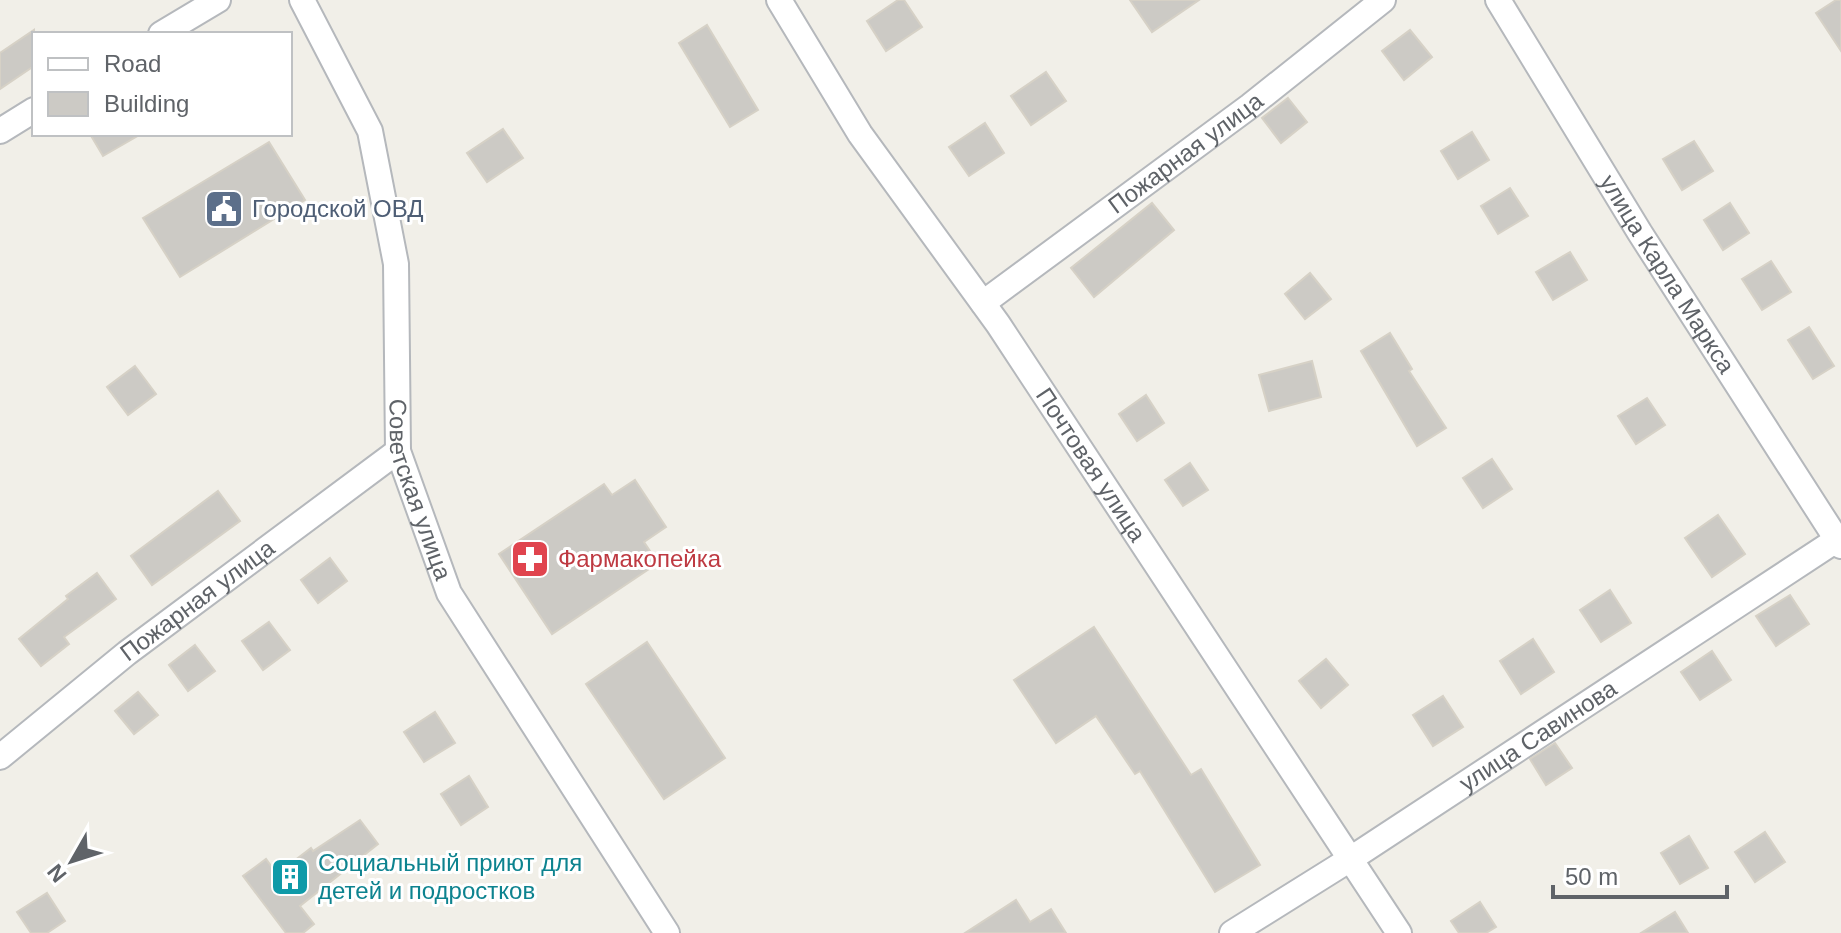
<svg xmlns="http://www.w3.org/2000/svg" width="1841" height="933" font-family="Arial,sans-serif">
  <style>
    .building { fill: #cccac5; stroke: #d6d1c6; stroke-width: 2 }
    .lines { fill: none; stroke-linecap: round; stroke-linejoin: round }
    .street-casing { stroke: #b5b8bc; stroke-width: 28 }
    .street { stroke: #fff; stroke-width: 24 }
    .labels { text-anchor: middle; stroke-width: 6; stroke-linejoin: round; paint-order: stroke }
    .street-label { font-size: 24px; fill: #5f6368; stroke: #fff }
    .service-label { font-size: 24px; fill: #4e5e75; stroke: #fff; text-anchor: start }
    .health-label { font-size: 24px; fill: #be3a42; stroke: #fff; text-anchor: start }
    .culture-label { font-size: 24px; fill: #0d838f; stroke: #fff; text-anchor: start }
  </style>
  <rect width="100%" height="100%" fill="#f1efe8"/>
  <!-- building -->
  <g class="building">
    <path d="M898,0H904L922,27L886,51L867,21Z"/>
    <path d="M1130,0H1199L1152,32Z"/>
    <path d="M1836,0H1841V51L1816,13Z"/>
    <path d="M707,25L758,110L730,127L679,43Z"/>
    <path d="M34,30V66L0,89V53Z"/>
    <path d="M1410,30L1432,57L1404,80L1382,51Z"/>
    <path d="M1046,72L1066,101L1031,125L1011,96Z"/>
    <path d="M1288,98L1307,122L1281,143L1262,118Z"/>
    <path d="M985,123L1004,153L969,176L949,147Z"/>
    <path d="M503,129L523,158L487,182L467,153Z"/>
    <path d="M1472,132L1489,160L1458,179L1441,151Z"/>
    <path d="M90,134H141L103,156Z"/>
    <path d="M1694,141L1713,171L1682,190L1663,159Z"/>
    <path d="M269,142L305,200L180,277L143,218Z"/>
    <path d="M1510,188L1528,216L1498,234L1481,206Z"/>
    <path d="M1152,203L1174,230L1094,297L1071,268Z"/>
    <path d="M1730,203L1749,233L1723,250L1704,220Z"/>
    <path d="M1570,252L1587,280L1553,300L1536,272Z"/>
    <path d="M1771,261L1791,292L1762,310L1742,279Z"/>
    <path d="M1310,273L1331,299L1305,319L1285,294Z"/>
    <path d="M1809,327L1834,366L1813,379L1788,340Z"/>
    <path d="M1390,333L1412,369L1409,371L1446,428L1417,446L1361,351Z"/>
    <path d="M1312,361L1321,397L1269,411L1259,375Z"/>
    <path d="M135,366L156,394L128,415L107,387Z"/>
    <path d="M1146,395L1164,423L1137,441L1119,414Z"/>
    <path d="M1647,398L1665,425L1636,444L1618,416Z"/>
    <path d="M1492,459L1512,489L1483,508L1463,478Z"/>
    <path d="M1190,463L1208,490L1183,506L1165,480Z"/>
    <path d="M635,480L666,527L644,542L658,563L552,634L499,554L604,484L612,495Z"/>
    <path d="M218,491L240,521L152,585L131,556Z"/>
    <path d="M1718,515L1745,554L1712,577L1685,538Z"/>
    <path d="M330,558L347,581L318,603L301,580Z"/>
    <path d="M97,573L116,599L64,637L69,644L41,666L19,639L68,599L66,596Z"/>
    <path d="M1610,590L1631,623L1601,642L1580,610Z"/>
    <path d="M1790,595L1809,624L1776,646L1756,616Z"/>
    <path d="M269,622L290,650L263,670L242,641Z"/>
    <path d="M1094,627L1191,775L1201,769L1260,865L1215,892L1140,771L1135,774L1096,716L1056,743L1014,680Z"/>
    <path d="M1533,639L1554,672L1521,694L1500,661Z"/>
    <path d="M647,642L725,758L664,799L586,684Z"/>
    <path d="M195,645L215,671L188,691L169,665Z"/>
    <path d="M1712,651L1731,680L1700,700L1681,672Z"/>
    <path d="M1326,659L1348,685L1321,708L1299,681Z"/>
    <path d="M138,692L158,715L134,734L115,711Z"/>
    <path d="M1443,696L1463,727L1433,746L1413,715Z"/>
    <path d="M435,712L455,743L424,762L404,732Z"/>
    <path d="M1555,743L1572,768L1546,785L1530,759Z"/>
    <path d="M469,776L488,807L461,825L441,794Z"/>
    <path d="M360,820L378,844L300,906L314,924L303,933H286L243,876L266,859L277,874L311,848L313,851Z"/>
    <path d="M1765,832L1785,862L1755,882L1735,852Z"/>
    <path d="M1689,836L1708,868L1680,884L1661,853Z"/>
    <path d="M47,893L65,921L47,933H31L17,912Z"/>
    <path d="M1016,900L1030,922L1051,909L1066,933H965Z"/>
    <path d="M1480,902L1496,927L1486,933H1459L1451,921Z"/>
    <path d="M1675,912L1688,933H1641Z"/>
  </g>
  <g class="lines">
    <!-- street casing -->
    <g class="street-casing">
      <g id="street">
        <path id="s1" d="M302,0L370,131L396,264L398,451L449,593L667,933"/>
        <path id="s2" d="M779,0L860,134L998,324L1399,933"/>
        <path id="s3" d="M1498,0L1640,233L1841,546"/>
        <path d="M161,34L218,0"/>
        <path d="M0,131L34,110"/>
        <path id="s4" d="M983,303L1250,106L1383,0"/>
        <path id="s5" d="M0,757L127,653L398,451"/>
        <path id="s6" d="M1232,933L1352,858L1841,537"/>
      </g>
    </g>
    <!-- street -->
    <use href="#street" class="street"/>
  </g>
  <!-- icons -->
  <defs>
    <g id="civic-square" transform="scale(2)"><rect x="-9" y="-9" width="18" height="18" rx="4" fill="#5c6f8a" stroke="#fff"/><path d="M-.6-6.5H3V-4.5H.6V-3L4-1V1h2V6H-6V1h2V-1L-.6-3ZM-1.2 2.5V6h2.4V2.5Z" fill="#fff"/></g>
    <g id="pharmacy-square" transform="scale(2)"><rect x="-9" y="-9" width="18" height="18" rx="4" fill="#e0444e" stroke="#fff"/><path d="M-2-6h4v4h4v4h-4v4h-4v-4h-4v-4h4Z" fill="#fff"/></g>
    <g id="building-square" transform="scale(2)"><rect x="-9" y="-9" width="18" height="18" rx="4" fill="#0f9aa8" stroke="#fff"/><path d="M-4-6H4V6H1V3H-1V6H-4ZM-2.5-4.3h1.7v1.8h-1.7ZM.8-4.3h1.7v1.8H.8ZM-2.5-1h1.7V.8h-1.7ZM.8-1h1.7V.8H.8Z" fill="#fff"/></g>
  </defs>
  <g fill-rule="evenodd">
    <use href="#civic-square" x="224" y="209"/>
    <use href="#pharmacy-square" x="530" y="559"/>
    <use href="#building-square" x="290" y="877"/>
  </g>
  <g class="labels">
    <!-- street labels -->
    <g class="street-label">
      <text dy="8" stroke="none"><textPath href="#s4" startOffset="252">Пожарная улица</textPath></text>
      <text dy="8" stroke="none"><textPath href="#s3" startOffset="322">улица Карла Маркса</textPath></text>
      <text dy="8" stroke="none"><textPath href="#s2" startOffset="560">Почтовая улица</textPath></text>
      <text dy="8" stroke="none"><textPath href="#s1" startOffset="512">Советская улица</textPath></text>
      <text dy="8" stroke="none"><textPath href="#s5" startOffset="252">Пожарная улица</textPath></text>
      <text dy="8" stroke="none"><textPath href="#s6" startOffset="364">улица Савинова</textPath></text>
    </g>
    <!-- service labels -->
    <g class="service-label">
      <text x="252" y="217">Городской ОВД</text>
    </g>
    <!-- health labels -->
    <g class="health-label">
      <text x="558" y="567">Фармакопейка</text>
    </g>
    <!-- culture labels -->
    <g class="culture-label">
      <text x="318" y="871">Социальный приют для<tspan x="318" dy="28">детей и подростков</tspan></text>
    </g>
  </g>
  <!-- legend -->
  <rect x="32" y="32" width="260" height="104" fill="#ffffff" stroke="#bfc1c3" stroke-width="2"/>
  <rect x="48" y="58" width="40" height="12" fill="#ffffff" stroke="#bfc1c3" stroke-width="2"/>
  <text x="104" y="72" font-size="24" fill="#5f6368">Road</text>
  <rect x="48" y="92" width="40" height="24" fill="#cccac5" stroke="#bfc1c3" stroke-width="2"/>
  <text x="104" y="112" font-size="24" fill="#5f6368">Building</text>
  <!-- north arrow -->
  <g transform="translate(72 861) rotate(231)" stroke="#ffffff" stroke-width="6" paint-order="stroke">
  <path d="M0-6L14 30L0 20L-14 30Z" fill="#5f6368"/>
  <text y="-12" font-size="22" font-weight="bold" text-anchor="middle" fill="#5f6368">N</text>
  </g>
  <!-- scale -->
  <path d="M1553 885v12h174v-12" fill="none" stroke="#5f6368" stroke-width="4"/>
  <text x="1565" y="885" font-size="24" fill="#5f6368" stroke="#ffffff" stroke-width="6" paint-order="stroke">50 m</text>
</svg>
